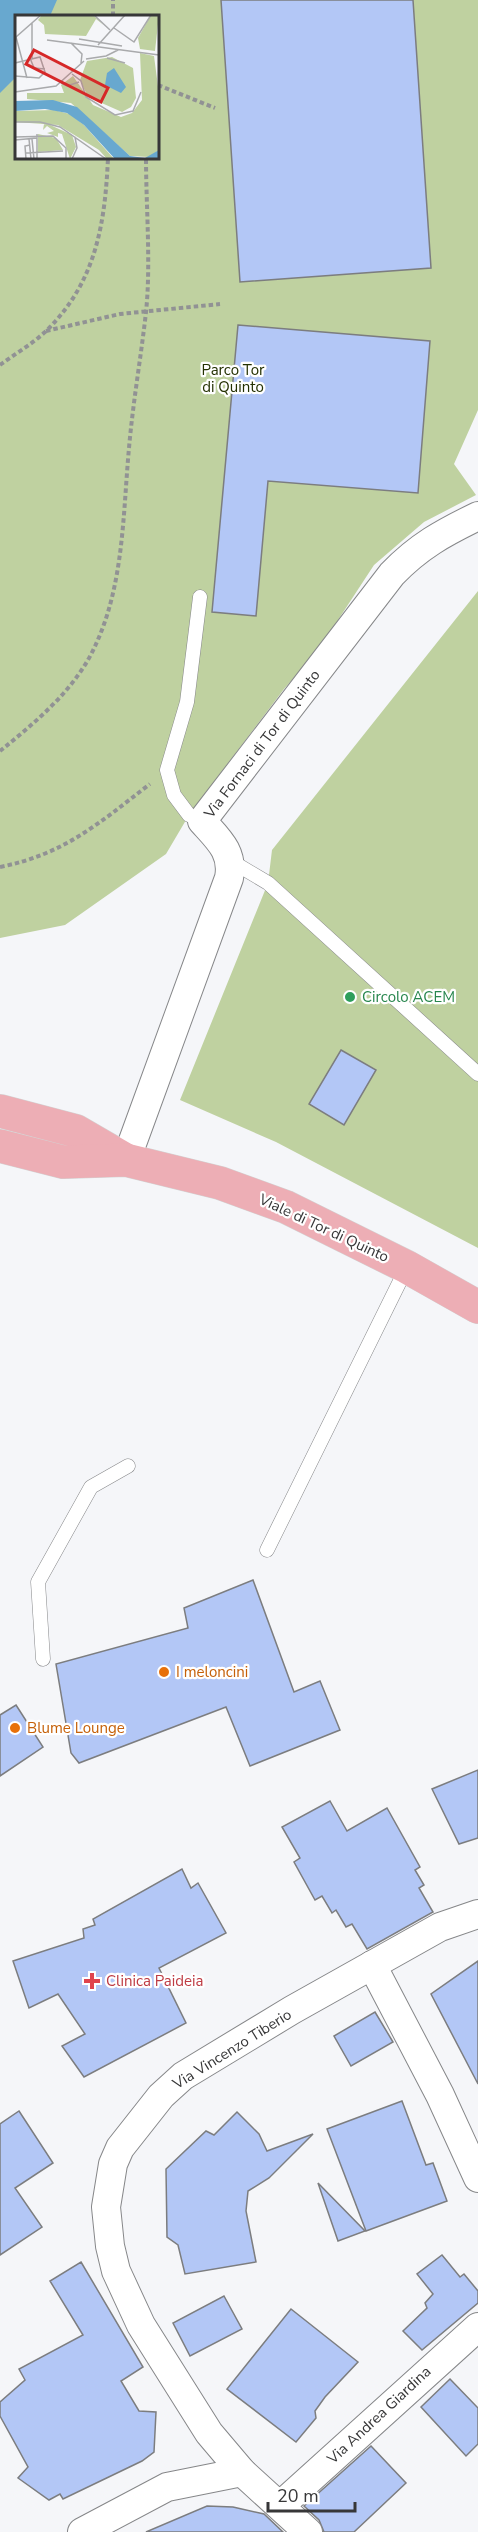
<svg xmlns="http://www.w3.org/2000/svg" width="478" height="2532" font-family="'Nunito Sans',sans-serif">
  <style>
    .green { fill: #bfd1a0; fill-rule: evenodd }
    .water { fill: #68a8cf }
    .building { fill: #b3c7f6; stroke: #7c7d7f; stroke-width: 1.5 }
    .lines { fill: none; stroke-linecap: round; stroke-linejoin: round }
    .service-casing { stroke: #868789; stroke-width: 15 }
    .minor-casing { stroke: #868789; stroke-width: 30 }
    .primary-casing { stroke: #d3d3d3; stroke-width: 34 }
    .path { stroke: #919294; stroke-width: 4; stroke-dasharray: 4.5 3; stroke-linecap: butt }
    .service { stroke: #fff; stroke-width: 14 }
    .minor { stroke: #fff; stroke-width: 28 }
    .primary { stroke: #edaeb5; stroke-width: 33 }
    .leisure-dot { fill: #2e9e5b; stroke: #fff; stroke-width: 2 }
    .food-dot { fill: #e8710a; stroke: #fff; stroke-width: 2 }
    .health-dot { fill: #e0444e; stroke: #fff; stroke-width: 2 }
    .labels { text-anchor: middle; stroke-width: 4.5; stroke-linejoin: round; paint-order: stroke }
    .park-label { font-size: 15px; fill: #243102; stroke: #fff }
    .street-label { font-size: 15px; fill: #373738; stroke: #fff }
    .leisure-label { font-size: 15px; fill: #27864d; stroke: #fff; text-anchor: start }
    .food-label { font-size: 15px; fill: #c56008; stroke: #fff; text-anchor: start }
    .health-label { font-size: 15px; fill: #be3a42; stroke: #fff; text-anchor: start }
    .inset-road { fill: none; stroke: #a9aaac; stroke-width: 1.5 }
    .view { fill: #d62828; fill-opacity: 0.15; stroke: #d62828; stroke-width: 3 }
    .inset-edge { fill: none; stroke: #373738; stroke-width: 3 }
  </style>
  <rect width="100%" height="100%" fill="#f5f6f9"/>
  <!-- green -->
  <g class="green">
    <path d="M0,0H478V410L454,464L476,495L424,522L374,565L319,649L284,689L189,815L166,854L65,925L0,938ZM16,16H158V158H16Z"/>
    <path d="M478,591V1248L276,1142L180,1100L268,883L272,850Z"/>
  </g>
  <!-- water -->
  <path class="water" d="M0,0H57L50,16H16V77L0,93Z"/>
  <!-- building -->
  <g class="building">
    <path d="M221,0H413L431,268L240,282Z"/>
    <path d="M238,325L430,341L418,493L268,481L256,616L212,612Z"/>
    <path d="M341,1050L376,1070L344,1125L309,1104Z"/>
    <path d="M253,1580L294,1692L320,1681L340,1730L250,1766L226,1707L79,1763L71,1753L56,1664L188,1628L184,1608Z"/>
    <path d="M16,1705L43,1747L0,1776V1715Z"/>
    <path d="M478,1770V1838L459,1844L432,1789Z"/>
    <path d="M330,1801L347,1831L387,1808L420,1867L415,1870L424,1885L419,1888L433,1912L367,1949L352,1924L346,1927L336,1910L332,1913L322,1896L315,1900L294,1862L300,1858L282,1827Z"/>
    <path d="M182,1869L191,1888L198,1883L226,1933L159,1968L186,2023L84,2077L62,2046L85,2034L58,1994L29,2008L13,1961L84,1938L83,1929L95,1925L93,1919Z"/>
    <path d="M478,1961V2084L431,1994Z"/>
    <path d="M375,2012L393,2042L351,2066L334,2036Z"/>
    <path d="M402,2101L426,2165L433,2163L447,2201L366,2231L327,2129Z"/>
    <path d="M19,2111L53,2163L15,2188L42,2227L0,2255V2124Z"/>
    <path d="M237,2112L259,2134L267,2151L313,2134L269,2178L248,2191L246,2211L256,2262L185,2274L178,2245L167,2237L166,2169L206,2131L214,2135Z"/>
    <path d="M318,2183L365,2231L338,2241Z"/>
    <path d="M442,2255L460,2277L464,2274L478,2291V2303L422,2350L403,2331L427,2308L425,2303L433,2294L417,2274Z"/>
    <path d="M81,2262L143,2367L121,2381L139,2411L156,2412L154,2452L142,2461L63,2499L60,2494L49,2500L18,2478L28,2467L0,2416V2402L25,2380L19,2369L83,2335L50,2281Z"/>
    <path d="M224,2296L242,2329L190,2356L173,2323Z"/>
    <path d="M291,2309L358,2362L325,2397L315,2411L316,2418L296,2442L227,2389Z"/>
    <path d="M450,2379L478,2408V2444L466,2456L421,2407Z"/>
    <path d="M371,2446L406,2483L354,2532H324L319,2520L304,2506Z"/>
    <path d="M207,2506L233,2507L264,2514L283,2532H146Z"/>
  </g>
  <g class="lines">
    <!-- service casing -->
    <g class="service-casing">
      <g id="service">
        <path d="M200,597L187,702L167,770L174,795L189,815L202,821"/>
        <path d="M231,861L268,883L478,1074"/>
        <path d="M267,1550L407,1267"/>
        <path d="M43,1659L38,1582L91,1487L128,1466"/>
      </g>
    </g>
    <!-- minor casing -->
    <g class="minor-casing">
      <g id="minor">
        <path d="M126,1160L229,878C234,852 218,839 202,821L392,574C419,546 443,533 478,516"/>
        <path d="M372,1965L440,2095L478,2178"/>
        <path d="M281,2505L478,2327"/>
        <path d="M82,2532L167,2487L242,2472"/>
        <path d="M308,2532L242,2472L209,2433L141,2325L116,2271L110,2246L106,2207L113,2164L120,2148L161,2096L183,2076L292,2010L440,1927L478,1914"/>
      </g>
    </g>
    <!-- primary casing -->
    <g class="primary-casing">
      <g id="primary">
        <path d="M0,1111L76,1131L126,1160"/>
        <path d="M0,1146L63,1162L126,1160L220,1183L286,1207L407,1267L478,1307"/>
      </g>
    </g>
    <!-- path -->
    <g class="path">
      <path d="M113,16V0"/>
      <path d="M158,85L215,108"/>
      <path d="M46,331L120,314L220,304"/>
      <path d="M0,365C15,354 32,344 45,332C96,283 105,224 108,158"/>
      <path d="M0,751C36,722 77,688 96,644C124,583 123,513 129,448C133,402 141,357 146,312C151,265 146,206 146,158"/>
      <path d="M0,867C65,854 99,823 150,784"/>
    </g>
    <!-- service -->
    <use href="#service" class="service"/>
    <!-- minor -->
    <use href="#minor" class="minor"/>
    <!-- primary -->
    <use href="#primary" class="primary"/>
  </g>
  <!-- markers -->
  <circle class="leisure-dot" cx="350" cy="997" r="6"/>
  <g class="food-dot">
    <circle cx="164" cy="1672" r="6"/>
    <circle cx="15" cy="1728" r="6"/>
  </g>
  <path class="health-dot" d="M89 1972h6v6h6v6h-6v6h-6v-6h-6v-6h6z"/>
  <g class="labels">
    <!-- park labels -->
    <g class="park-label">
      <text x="233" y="375">Parco Tor<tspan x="233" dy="17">di Quinto</tspan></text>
    </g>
    <!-- street labels -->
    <g class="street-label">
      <text transform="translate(262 744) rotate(-53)" y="5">Via Fornaci di Tor di Quinto</text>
      <text transform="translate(324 1228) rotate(25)" y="5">Viale di Tor di Quinto</text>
      <text transform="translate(232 2049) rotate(-32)" y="5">Via Vincenzo Tiberio</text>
      <text transform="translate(379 2415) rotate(-43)" y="5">Via Andrea Giardina</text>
    </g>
    <!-- leisure labels -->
    <g class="leisure-label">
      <text x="362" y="1002">Circolo ACEM</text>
    </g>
    <!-- food labels -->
    <g class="food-label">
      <text x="176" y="1677">I meloncini</text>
      <text x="27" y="1733">Blume Lounge</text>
    </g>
    <!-- health labels -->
    <g class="health-label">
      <text x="106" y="1986">Clinica Paideia</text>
    </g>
  </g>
  <!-- overview -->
  <g transform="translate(15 15)">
    <rect width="144" height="144" fill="#f5f6f9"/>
    <path d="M27,0H78L90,11L81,4L71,21L30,19L29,10L23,5ZM136,0H144L140,36L125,34L123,23ZM125,38L139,41L144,79V135L134,142L115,141L56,88L12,84V78H49L46,70L58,61L78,90L106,102L117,98L127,85ZM97,42L118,53L121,83L116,92L107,97L73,82L65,65L72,46ZM39,95L55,99L69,110L99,144H92L84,135L43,110L0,107V96ZM29,109H33L57,120L61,132L55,144L47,119L43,118V122L32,118L39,116L32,111L28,115ZM23,119L41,123L48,135L23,137Z" fill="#bfd1a0"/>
    <path d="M99,53L111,72L106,78L90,70L92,58ZM38,85L62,92L115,141L130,143L144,135V144H100L69,110L52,98L30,94L0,96V86Z" fill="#68a8cf"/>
    <path class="inset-road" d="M79,0L95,15M99,13L119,27L136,0M64,24L107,31M32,25L144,40M56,28L67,39L66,48M83,30L110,0M15,43L19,53L30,54M17,43V8M92,43L110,48M71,44L91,41L103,35M0,48L25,42L30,57L24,63L0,61M57,59L66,66L71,82L100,100L118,96L126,77M12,63L1,22L26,0M46,68L52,71L64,67M0,77L41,71L69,46M0,107H25L45,112L91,144M22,119V144M0,122L38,121L51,133V144M14,124L16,144M17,124L19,144M0,125L22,123M11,138L48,136M11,144L10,131L15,130M57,144L62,133L60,122"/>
    <path class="view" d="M19,35L93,73L86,87L11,49Z"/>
    <rect width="144" height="144" class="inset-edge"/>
  </g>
  <!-- scale -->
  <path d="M268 2502v9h87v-9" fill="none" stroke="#373738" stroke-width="3"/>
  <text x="277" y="2502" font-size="18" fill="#373738" stroke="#ffffff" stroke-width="4.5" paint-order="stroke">20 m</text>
</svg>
